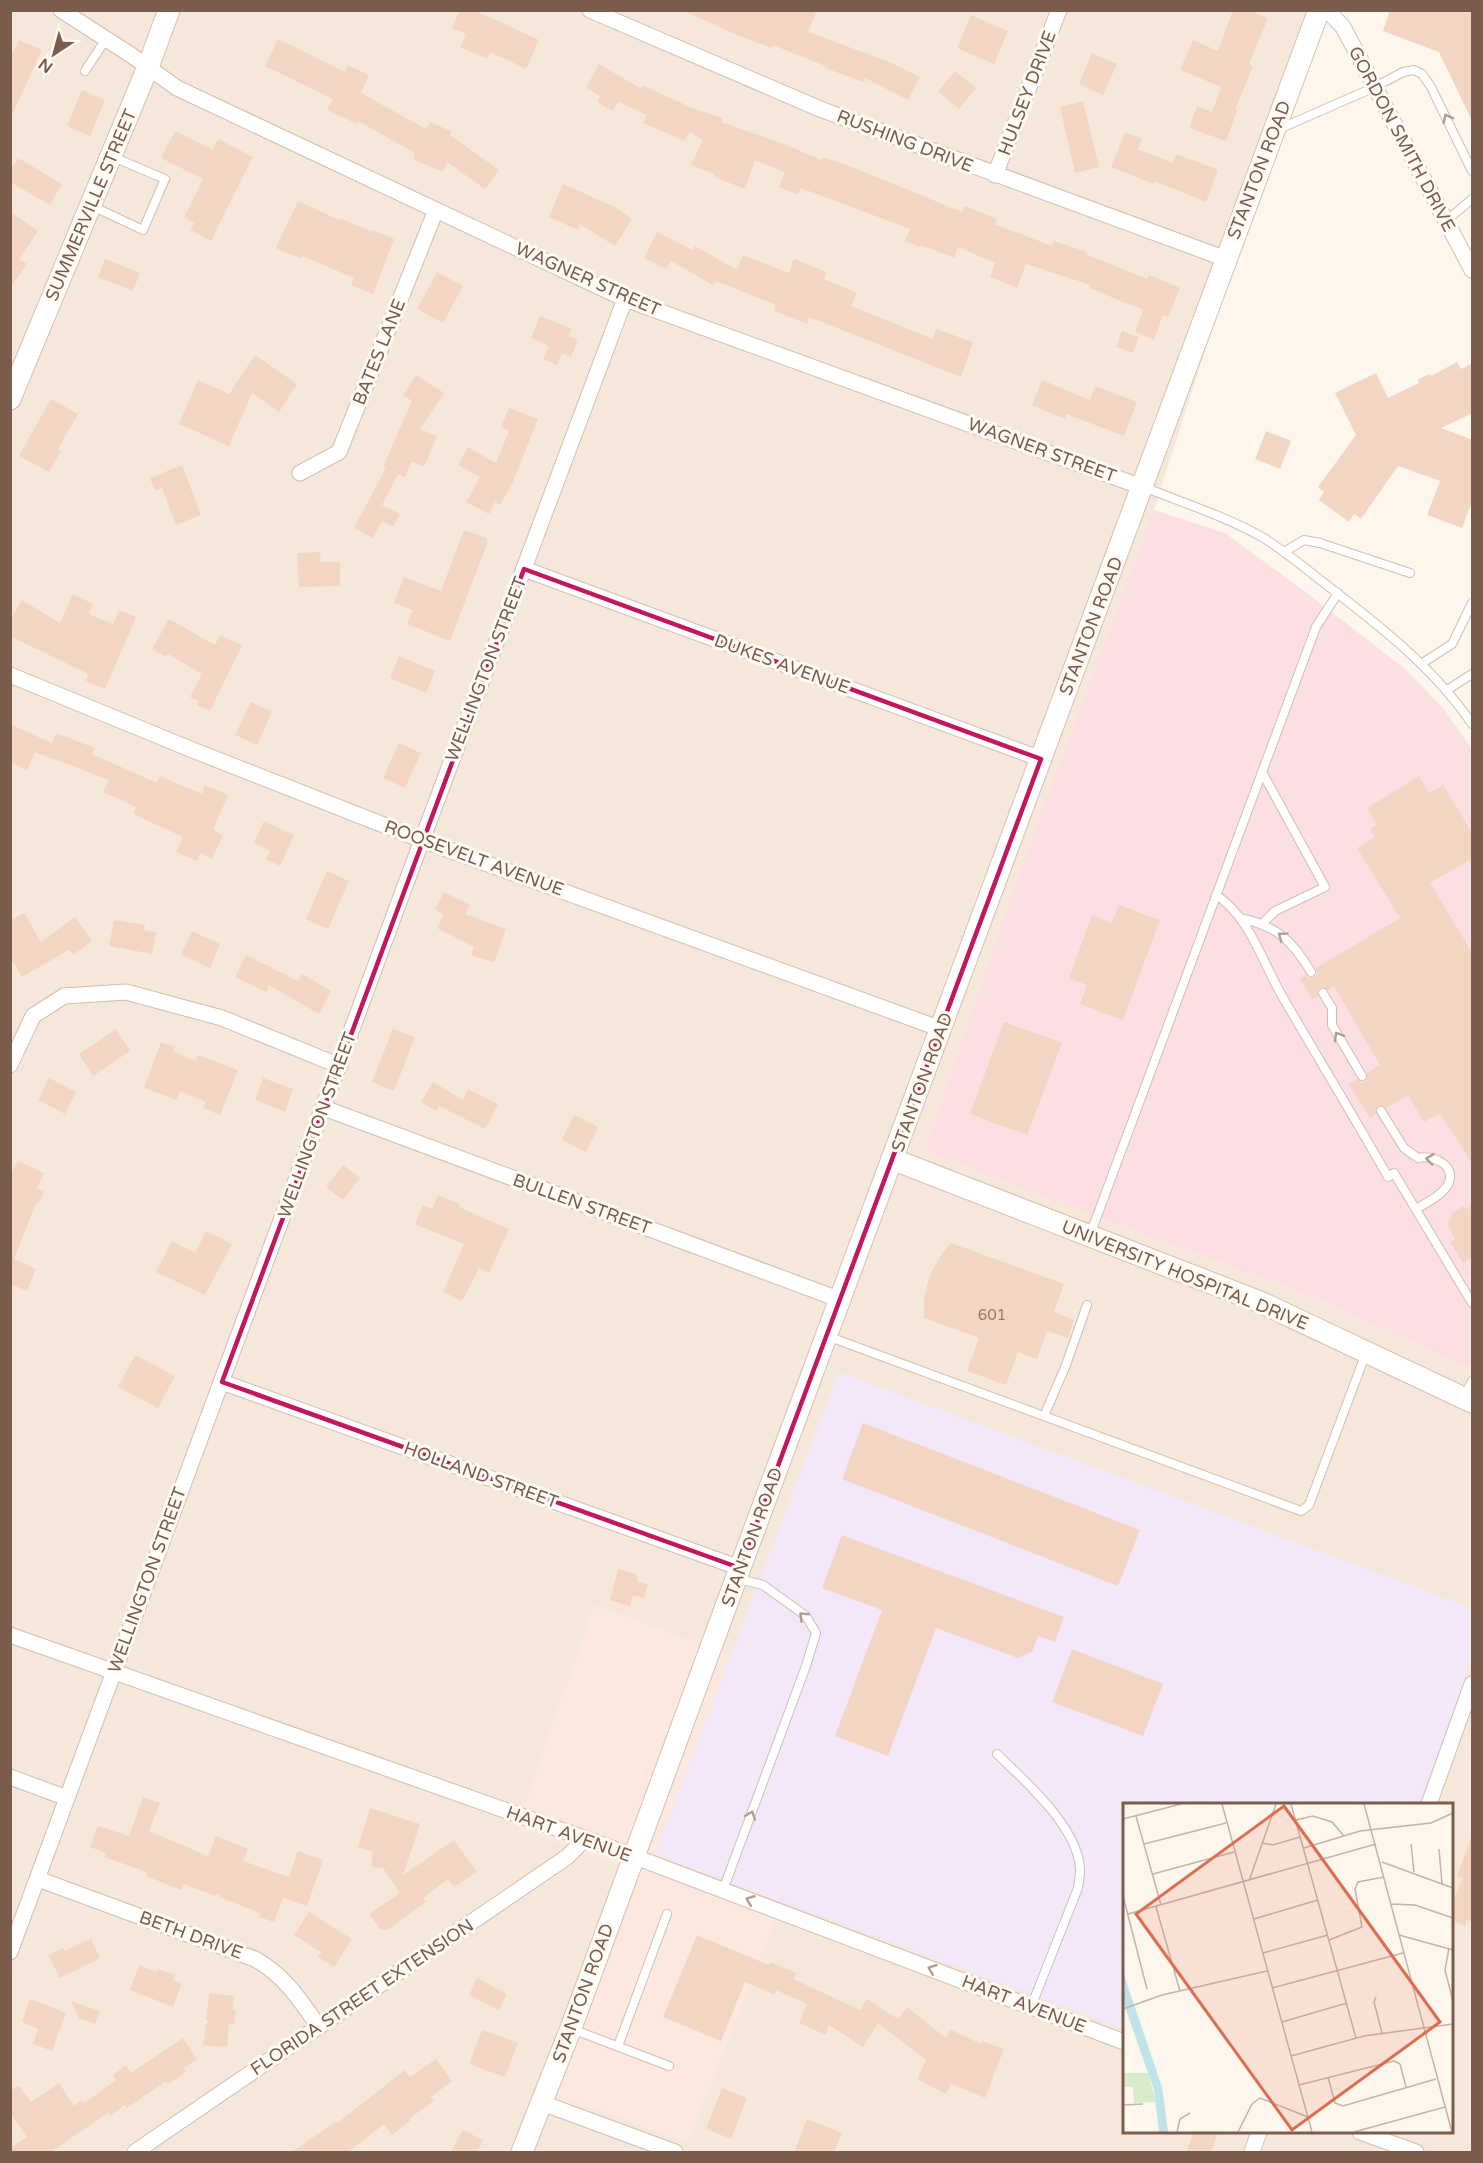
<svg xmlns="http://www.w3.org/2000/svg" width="1483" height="2163" font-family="'Varela Round',sans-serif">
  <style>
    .residential { fill: #f5e8da; fill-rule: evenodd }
    .commercial { fill: #fde8e0 }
    .education { fill: #f3e8fa }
    .medical { fill: #fbdfe3 }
    .building { fill: #f3d5c3 }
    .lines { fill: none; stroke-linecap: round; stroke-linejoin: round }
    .lane-casing { stroke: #d1beb0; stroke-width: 10 }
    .street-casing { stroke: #d1beb0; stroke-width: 17 }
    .secondary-casing { stroke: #d6c0b0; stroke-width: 23 }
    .lane { stroke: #fff; stroke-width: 8 }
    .street { stroke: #fff; stroke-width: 15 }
    .secondary { stroke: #fff; stroke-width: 21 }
    .oneway { stroke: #af9d94 }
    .marked { fill: none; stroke: #c2185b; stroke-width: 4.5; stroke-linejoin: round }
    .labels { text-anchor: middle; stroke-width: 6; stroke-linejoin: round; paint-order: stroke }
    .number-label { font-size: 15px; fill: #987a6a }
    .street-label { font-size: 18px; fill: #7a5c4d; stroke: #fffaf3 }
    .inset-road { fill: none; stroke: #c5b3a7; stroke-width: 1.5 }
    .view { fill: #dc6d51; fill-opacity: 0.15; stroke: #dc6d51; stroke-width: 3 }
    .inset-edge { fill: none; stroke: #7a5c4d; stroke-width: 3 }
  </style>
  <rect width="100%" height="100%" fill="#fdf6ec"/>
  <!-- residential -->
  <path class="residential" d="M11,11H1314L1154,510L927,1143L1124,1227L1301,1292L1472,1369V2152H11ZM1124,1804H1452V2132H1124Z"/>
  <!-- commercial -->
  <path class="commercial" d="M595,1604L730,1656L655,1854L782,1901L688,2143L552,2093L633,1871L517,1827Z"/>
  <!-- education -->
  <path class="education" d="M839,1372L1472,1608V1658L1419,1804H1124V2029L655,1854Z"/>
  <!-- medical -->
  <path class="medical" d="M1154,510L1225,533L1307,593L1404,668L1444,709L1472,750V1369L1301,1292L1124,1227L930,1152L927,1143L1024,860Z"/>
  <!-- building -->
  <g class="building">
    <path d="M460,10H474L539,40L526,69L490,52L487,59L460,47L466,34L452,28Z"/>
    <path d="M682,10H817L808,32L887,61L920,77L908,100L865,78L864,82L825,68V66L773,45L772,48L739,36Z"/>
    <path d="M1233,10H1248L1268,18L1249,64L1253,66L1235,110L1237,111L1226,141L1189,128L1197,106L1212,112L1221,87L1180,70L1193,40L1218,51Z"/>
    <path d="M1390,10H1473V123L1439,52L1383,31Z"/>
    <path d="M971,15L1008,31L994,64L957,48Z"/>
    <path d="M278,39L345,72L348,65L369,75L361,93L426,129L430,122L451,131L450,135L499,170L485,189L447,162L443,172L413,159L415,153L358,121L357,124L327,110L333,99L265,66Z"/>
    <path d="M19,40L42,50L10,119V59Z"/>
    <path d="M1092,53L1117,64L1103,95L1079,84Z"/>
    <path d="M599,64L640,88L642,85L690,107L723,118L721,122L779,142L822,160L823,157L857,169L962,212L965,206L997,219L995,224L1052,246L1054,241L1087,252L1086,254L1147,279L1149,275L1180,288L1168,317L1163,315L1154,340L1135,332L1143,310L1089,288L1091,285L1026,264L1017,288L990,277L995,263L958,247L954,258L921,245L920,247L905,241L910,229L801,188L798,195L779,187L785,172L755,160L745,189L714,177L715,174L691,165L703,140L690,132L684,141L643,123L647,115L618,102L613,111L597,102L600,96L586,88Z"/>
    <path d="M955,71L976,88L959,109L938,91Z"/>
    <path d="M82,90L105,100L90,136L67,126Z"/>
    <path d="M1083,101L1099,167L1075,173L1060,107Z"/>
    <path d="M175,131L213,150L218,139L253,157L211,241L190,230L194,223L184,217L203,179L161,158Z"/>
    <path d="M1125,132L1142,139L1138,149L1173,163L1177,154L1218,170L1206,202L1154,181L1153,184L1111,167Z"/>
    <path d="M18,158L62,184L50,205L10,182V171Z"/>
    <path d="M563,184L615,207L632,219L615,246L580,224L578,230L549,217Z"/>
    <path d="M298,201L339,220L340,218L372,232L373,230L394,239L373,294L351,285L354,278L302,256L301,259L276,248Z"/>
    <path d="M10,212L38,231L19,259L27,264L10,288Z"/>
    <path d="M657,232L692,250L695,246L737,270L743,255L789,273L794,259L827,272L824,279L857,293L851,306L933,339L936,329L973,342L961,377L809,317L807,324L774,311L776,305L716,281L713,285L671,261L666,269L644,258Z"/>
    <path d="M105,259L140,273L133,291L98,277Z"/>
    <path d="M437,272L463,286L443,323L417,309Z"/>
    <path d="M540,316L572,329L568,336L578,340L571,357L562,353L557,365L543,359L549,346L531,338Z"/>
    <path d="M1122,331L1139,337L1133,353L1116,347Z"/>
    <path d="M255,355L297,384L279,412L252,393L229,446L179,424L198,380L229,394Z"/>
    <path d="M1457,362L1461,369L1473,363V413L1441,428L1473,440V499L1462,528L1427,515L1440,481L1398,466L1361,519L1354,514L1349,522L1319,500L1324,492L1318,487L1356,435L1335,393L1376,373L1388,398L1419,383L1417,380L1430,374L1431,376Z"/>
    <path d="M416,375L444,393L420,429L437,436L424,467L412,462L405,477L398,474L382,505L400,514L393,527L382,521L373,538L354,528L386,468L383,467L412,401L403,395Z"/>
    <path d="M1042,380L1090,400L1095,386L1137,402L1124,436L1066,414L1065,419L1032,405Z"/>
    <path d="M51,399L78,414L58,449L61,450L49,472L19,456Z"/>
    <path d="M509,408L538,419L512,484L500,505L495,502L489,514L466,502L480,477L458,465L468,447L496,463L509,431L501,427Z"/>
    <path d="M1266,431L1291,441L1280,469L1255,459Z"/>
    <path d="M182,465L201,515L176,525L162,488L155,491L150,478Z"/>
    <path d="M464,530L487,538V544L450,641L407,624L413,610L394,603L404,577L441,591Z"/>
    <path d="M320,552L321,562H340V586L299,587L297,553Z"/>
    <path d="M73,594L93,604L88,614L113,624L119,610L136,617L105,689L86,681L88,674L10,636V620L22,600L60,623Z"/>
    <path d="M169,619L215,645L220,635L242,645L210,711L197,705L199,701L190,697L202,674L168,654L166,657L152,649Z"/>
    <path d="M399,656L435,671L426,693L390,678Z"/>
    <path d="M251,702L272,712L257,745L235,735Z"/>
    <path d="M10,724L52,743L56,733L95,748L92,754L157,783L160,776L202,794L205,785L228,795L213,830L223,835L212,859L200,853L197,861L176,852L183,837L133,814L136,807L103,792L109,780L35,752L27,770L10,762Z"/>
    <path d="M399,743L421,753L405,788L383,778Z"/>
    <path d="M1419,776L1429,793L1443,785L1473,834V858L1430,883L1473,954V1165L1440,1113L1424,1122L1408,1095L1386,1108L1378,1106L1376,1109V1114L1370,1118L1349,1084L1357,1079L1361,1082L1366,1081L1367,1073L1380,1065L1334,986L1328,990L1320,988L1318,991V996L1312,999L1300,979L1306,975L1309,978L1314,977L1317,974L1316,968L1400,918L1357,848L1375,837L1370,829L1377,825L1367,808Z"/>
    <path d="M264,821L294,835L280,866L266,859L270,851L254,843Z"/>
    <path d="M327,871L349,881L328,929L306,919Z"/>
    <path d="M444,892L470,905L465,914L506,929L494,963L471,955L474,947L437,928L444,914L435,910Z"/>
    <path d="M1119,905L1160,920L1123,1020L1080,1004L1087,985L1069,978L1092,915L1112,923Z"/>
    <path d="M24,913L41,942L75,917L92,941L73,955L69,950L22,977L10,957V921Z"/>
    <path d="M114,920L145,925L144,930L156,932L152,954L109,946Z"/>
    <path d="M192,931L220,944L210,968L181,955Z"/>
    <path d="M246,955L298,981L302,974L331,991L319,1014L269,985L266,992L235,977Z"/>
    <path d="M1004,1022L1062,1043L1027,1135L970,1114Z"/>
    <path d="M116,1029L130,1051L93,1076L79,1054Z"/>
    <path d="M393,1029L415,1037L394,1091L372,1082Z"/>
    <path d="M161,1042L175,1047L173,1051L195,1061L198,1055L238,1070L220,1115L203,1108L206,1102L180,1091L176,1100L144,1088Z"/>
    <path d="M49,1078L76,1092L65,1114L38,1100Z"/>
    <path d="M263,1078L293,1089L285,1112L255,1100Z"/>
    <path d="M433,1082L463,1100L468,1089L498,1104L485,1129L439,1106L436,1111L421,1102Z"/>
    <path d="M574,1115L598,1127L586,1152L562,1140Z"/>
    <path d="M18,1161L44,1173L37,1188L44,1191L38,1204L36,1203L14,1259L36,1269L27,1291L10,1284V1176Z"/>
    <path d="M343,1165L360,1178L343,1200L326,1187Z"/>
    <path d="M438,1195L460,1204L459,1207L509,1229L489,1273L479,1268L462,1301L443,1292L464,1244L415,1224L423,1205L432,1209Z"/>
    <path d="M1473,1205V1257L1463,1263L1450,1242L1455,1239L1447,1223L1452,1216L1451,1214L1463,1206L1465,1209Z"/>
    <path d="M206,1231L232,1244L205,1295L156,1272L172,1241L195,1253Z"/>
    <path d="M951,1243L1064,1284L1054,1312L1074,1320L1068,1338L1047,1331L1037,1359L1018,1352L1006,1385L967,1371L979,1338L924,1318V1300L929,1277L942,1253Z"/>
    <path d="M135,1355L175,1376L158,1408L118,1387Z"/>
    <path d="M863,1423L1140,1530L1118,1586L842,1479Z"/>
    <path d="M842,1535L1064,1617L1055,1642L1038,1636L1032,1652L1018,1658L936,1628L888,1756L835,1736L882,1610L822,1588Z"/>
    <path d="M618,1569L637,1574L638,1582L648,1584L644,1598L633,1595L630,1606L610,1600Z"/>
    <path d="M1072,1649L1163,1684L1143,1736L1052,1702Z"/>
    <path d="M143,1797L160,1803L149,1831L208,1856L216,1836L248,1849L243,1861L289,1877L298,1851L323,1860L307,1906L283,1898L274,1922L259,1917L260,1913L219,1897V1894L217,1893L216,1896L184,1884L181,1890L146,1876L147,1872L104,1857L106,1853L90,1847L98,1826L129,1836Z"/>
    <path d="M370,1808L420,1824L403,1875L454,1840L477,1872L454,1887L448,1879L423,1898L426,1902L387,1930H381L369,1914L400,1893L383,1868L371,1867L373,1852L358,1847Z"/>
    <path d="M1471,1838L1473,1839V1922L1467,1920L1465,1926L1452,1920V1903L1463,1878L1457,1876Z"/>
    <path d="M309,1912L352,1939L334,1967L318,1957L321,1952L294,1935Z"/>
    <path d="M697,1935L769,1965L770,1962L796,1973L794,1979L860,2010L867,1999L898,2019L907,2007L946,2038L950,2029L981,2044L982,2041L1004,2049L985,2098L951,2084L946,2094L917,2079L926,2060L878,2023L863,2047L829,2025L826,2035L799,2023L807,2004L776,1990L775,1995L745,1982L721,2041L663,2017Z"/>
    <path d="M91,1939L100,1958L60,1978L48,1955L63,1948L64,1951Z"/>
    <path d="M139,1965L157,1972L158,1969L175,1975L173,1980L182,1983L173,2007L130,1990Z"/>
    <path d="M477,1978L507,1994L499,2010L469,1995Z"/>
    <path d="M209,1993L234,1996L233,2010H236L234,2025L229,2024L227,2047L203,2045L206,2024L209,2021L206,2020Z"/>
    <path d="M30,1999L66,2013L52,2051L33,2044L38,2029L22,2022Z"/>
    <path d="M71,2001L100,2011L95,2024L79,2018Z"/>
    <path d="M482,2030L518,2043L505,2077L469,2064Z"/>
    <path d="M183,2038L197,2059L184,2068L186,2072L168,2084L166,2081L127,2108L125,2105L111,2115L109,2112L51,2152H10V2148L27,2137L10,2113V2091L19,2086L31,2102L59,2083L74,2106L82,2100L84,2103L116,2080L113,2075L126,2065L131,2073Z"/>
    <path d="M436,2059L452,2081L431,2097L434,2101L410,2118L411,2120L392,2135L384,2124L348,2152H292L335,2122L337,2123L405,2070L410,2077Z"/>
    <path d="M722,2088L747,2098L731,2139L706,2129Z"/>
    <path d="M807,2119L842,2133L834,2152H794Z"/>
    <path d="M463,2130L483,2140L477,2152H451Z"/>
    <path d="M1194,2132H1218L1211,2152H1186Z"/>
  </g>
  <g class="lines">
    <!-- lane casing -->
    <g class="lane-casing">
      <g id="lane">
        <path d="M85,71L106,39"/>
        <path d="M1279,129L1375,87L1403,72L1414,70L1422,74L1431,87L1472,171"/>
        <path d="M92,206L143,230L165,179L113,157"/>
        <path d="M1446,221L1472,199"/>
        <path d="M1144,487C1183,503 1225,516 1262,537C1285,551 1306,569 1328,586C1381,627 1435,669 1472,724"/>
        <path d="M1284,552L1304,540L1320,543L1410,573"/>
        <path d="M1421,664L1452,644L1472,603"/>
        <path d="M1447,690L1472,674"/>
        <path d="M1262,772L1325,887L1275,911L1262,924"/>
        <path d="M1216,895C1249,916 1262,961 1281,994C1316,1055 1353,1115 1388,1177L1394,1173L1472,1303"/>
        <path d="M1240,918C1277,926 1292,940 1311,972"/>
        <path d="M1323,993L1332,1008V1025L1362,1076"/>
        <path d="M1381,1111L1404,1148L1418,1158C1434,1154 1459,1167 1447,1186C1441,1196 1426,1203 1416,1209"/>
        <path d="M1090,1235L1316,627L1338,593"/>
        <path d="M827,1336L1301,1511L1309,1505L1366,1353"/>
        <path d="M1464,1396L1472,1381"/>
        <path d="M1044,1416L1066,1365L1087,1305"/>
        <path d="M997,1754C1025,1781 1079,1828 1080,1870C1080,1876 1079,1882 1078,1888L1031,2007"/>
        <path d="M723,1890L806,1666L816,1633L806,1616L763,1585L739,1579"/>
        <path d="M572,2029L669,2066"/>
        <path d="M618,2046L667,1914"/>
      </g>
    </g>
    <!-- street casing -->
    <g class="street-casing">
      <g id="street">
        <path d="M61,10L131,55L177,88L625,299L1142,487"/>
        <path d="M590,10L820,109L1226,259"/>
        <path d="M1327,10L1343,27L1472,270"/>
        <path d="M995,175L1059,10"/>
        <path d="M300,473L339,452L436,210"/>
        <path d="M524,569L1041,759"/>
        <path d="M10,675L195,751L422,840L941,1029"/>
        <path d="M10,1065L33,1016L64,996L126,992L222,1018L340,1066"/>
        <path d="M324,1108L841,1300"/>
        <path d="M222,1382L740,1568"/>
        <path d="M10,1635L609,1847L1124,2042"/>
        <path d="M10,1777L67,1798"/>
        <path d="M1429,1804L1472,1684"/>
        <path d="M38,1879L255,1959C285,1976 300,2000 319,2027"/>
        <path d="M10,1952L422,840L625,299"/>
        <path d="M542,2103L675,2152"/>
        <path d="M1360,2132L1416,2152"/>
        <path d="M135,2152L567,1857L585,1839"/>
        <path d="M1252,2152L1259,2132"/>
      </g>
    </g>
    <!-- secondary casing -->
    <g class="secondary-casing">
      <g id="secondary">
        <path d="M10,399L148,67L169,10"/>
        <path d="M892,1159L1260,1302L1472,1402"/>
        <path d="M522,2152L571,2028L740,1568L1319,10"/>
      </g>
    </g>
    <!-- lane -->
    <use href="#lane" class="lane"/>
    <!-- street -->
    <use href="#street" class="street"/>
    <!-- secondary -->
    <use href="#secondary" class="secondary"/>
  </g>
  <!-- one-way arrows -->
  <defs><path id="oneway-chevron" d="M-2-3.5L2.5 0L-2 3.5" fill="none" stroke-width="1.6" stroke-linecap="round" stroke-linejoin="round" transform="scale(1.5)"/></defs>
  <g class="oneway">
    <use href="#oneway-chevron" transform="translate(1447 118) rotate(-117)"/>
    <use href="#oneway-chevron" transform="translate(1282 936) rotate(-143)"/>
    <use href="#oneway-chevron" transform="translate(1338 1036) rotate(-120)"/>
    <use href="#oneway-chevron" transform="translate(1430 1159) rotate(-173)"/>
    <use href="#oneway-chevron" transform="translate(803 1616) rotate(-136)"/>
    <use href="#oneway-chevron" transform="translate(751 1815) rotate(-70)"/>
    <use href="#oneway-chevron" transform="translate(750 1900) rotate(-159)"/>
    <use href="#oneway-chevron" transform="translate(932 1969) rotate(-159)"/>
  </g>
  <!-- marked area -->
  <path class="marked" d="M524,569L1041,759L740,1568L222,1382Z"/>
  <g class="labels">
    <!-- number labels -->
    <g class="number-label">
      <text x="992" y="1320">601</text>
    </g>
    <!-- street labels -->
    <g class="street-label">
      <text transform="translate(1027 93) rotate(-69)" y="6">HULSEY DRIVE</text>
      <text transform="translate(1402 139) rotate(62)" y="6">GORDON SMITH DRIVE</text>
      <text transform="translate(905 141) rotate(21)" y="6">RUSHING DRIVE</text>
      <text transform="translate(1259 170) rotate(-69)" y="6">STANTON ROAD</text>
      <text transform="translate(91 205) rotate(-67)" y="6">SUMMERVILLE STREET</text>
      <text transform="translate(588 279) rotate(24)" y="6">WAGNER STREET</text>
      <text transform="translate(379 352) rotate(-68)" y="6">BATES LANE</text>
      <text transform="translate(1042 450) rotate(20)" y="6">WAGNER STREET</text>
      <text transform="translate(1091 626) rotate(-69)" y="6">STANTON ROAD</text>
      <text transform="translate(782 664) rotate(20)" y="6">DUKES AVENUE</text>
      <text transform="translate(486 669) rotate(-69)" y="6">WELLINGTON STREET</text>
      <text transform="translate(474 858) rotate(20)" y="6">ROOSEVELT AVENUE</text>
      <text transform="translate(922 1082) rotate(-70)" y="6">STANTON ROAD</text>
      <text transform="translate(317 1125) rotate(-70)" y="6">WELLINGTON STREET</text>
      <text transform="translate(582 1204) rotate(20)" y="6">BULLEN STREET</text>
      <text transform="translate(1185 1275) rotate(22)" y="6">UNIVERSITY HOSPITAL DRIVE</text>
      <text transform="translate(481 1475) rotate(20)" y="6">HOLLAND STREET</text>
      <text transform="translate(752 1537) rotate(-70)" y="6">STANTON ROAD</text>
      <text transform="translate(147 1580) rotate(-70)" y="6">WELLINGTON STREET</text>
      <text transform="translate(569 1834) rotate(20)" y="6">HART AVENUE</text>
      <text transform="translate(191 1935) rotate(20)" y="6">BETH DRIVE</text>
      <text transform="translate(583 1993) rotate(-70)" y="6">STANTON ROAD</text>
      <text transform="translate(362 1997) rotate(-34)" y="6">FLORIDA STREET EXTENSION</text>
      <text transform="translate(1024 2004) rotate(21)" y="6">HART AVENUE</text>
    </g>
  </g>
  <!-- overview -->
  <g transform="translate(1123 1803)">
    <rect width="330" height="330" fill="#fdf6ec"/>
    <path d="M0,270H25L33,299L11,300L10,284H0Z" fill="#d8ecc9"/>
    <path d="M0,169L39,284L45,329H36L31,287L0,198Z" fill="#bfe3e8"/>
    <path class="inset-road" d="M99,1L189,329M168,1L233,235M241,1L329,329M13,13L38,102M0,16L58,1M173,17L190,13L209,19L221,33M139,40L150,42L177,34M21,41L103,20M288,41L291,69M181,45L237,28L308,20L330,10M316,46L319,81M259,59L330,85M30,71L111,49M126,78L153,1M0,93L24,186M268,101L292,102L330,115M33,104L57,188M5,111L253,41M131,116L195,97M276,132L330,147M206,137L239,124L232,86L235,79L261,74M326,145L322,167L330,198M140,150L205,132M149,185L280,150M253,194L251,199L259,230M0,206L39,192L144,168M159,219L224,200M168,253L241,233L330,221M205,274L212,300L220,303L313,276M176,282L271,258L277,261L283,284M0,302L20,301M54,329L57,316L67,310M115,329L129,301L137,295L185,314M231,329L322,304"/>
    <path class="view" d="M161,3L317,219L169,327L13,111Z"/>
    <rect width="330" height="330" class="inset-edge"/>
  </g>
  <!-- border -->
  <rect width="1483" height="2163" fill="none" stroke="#7a5c4d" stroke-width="24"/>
  <!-- north arrow -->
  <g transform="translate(54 54) rotate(216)" stroke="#fffaf3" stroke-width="4.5" paint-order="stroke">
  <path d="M0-4.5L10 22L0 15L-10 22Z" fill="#7a5c4d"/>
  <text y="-9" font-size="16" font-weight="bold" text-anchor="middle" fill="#7a5c4d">N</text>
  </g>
</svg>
